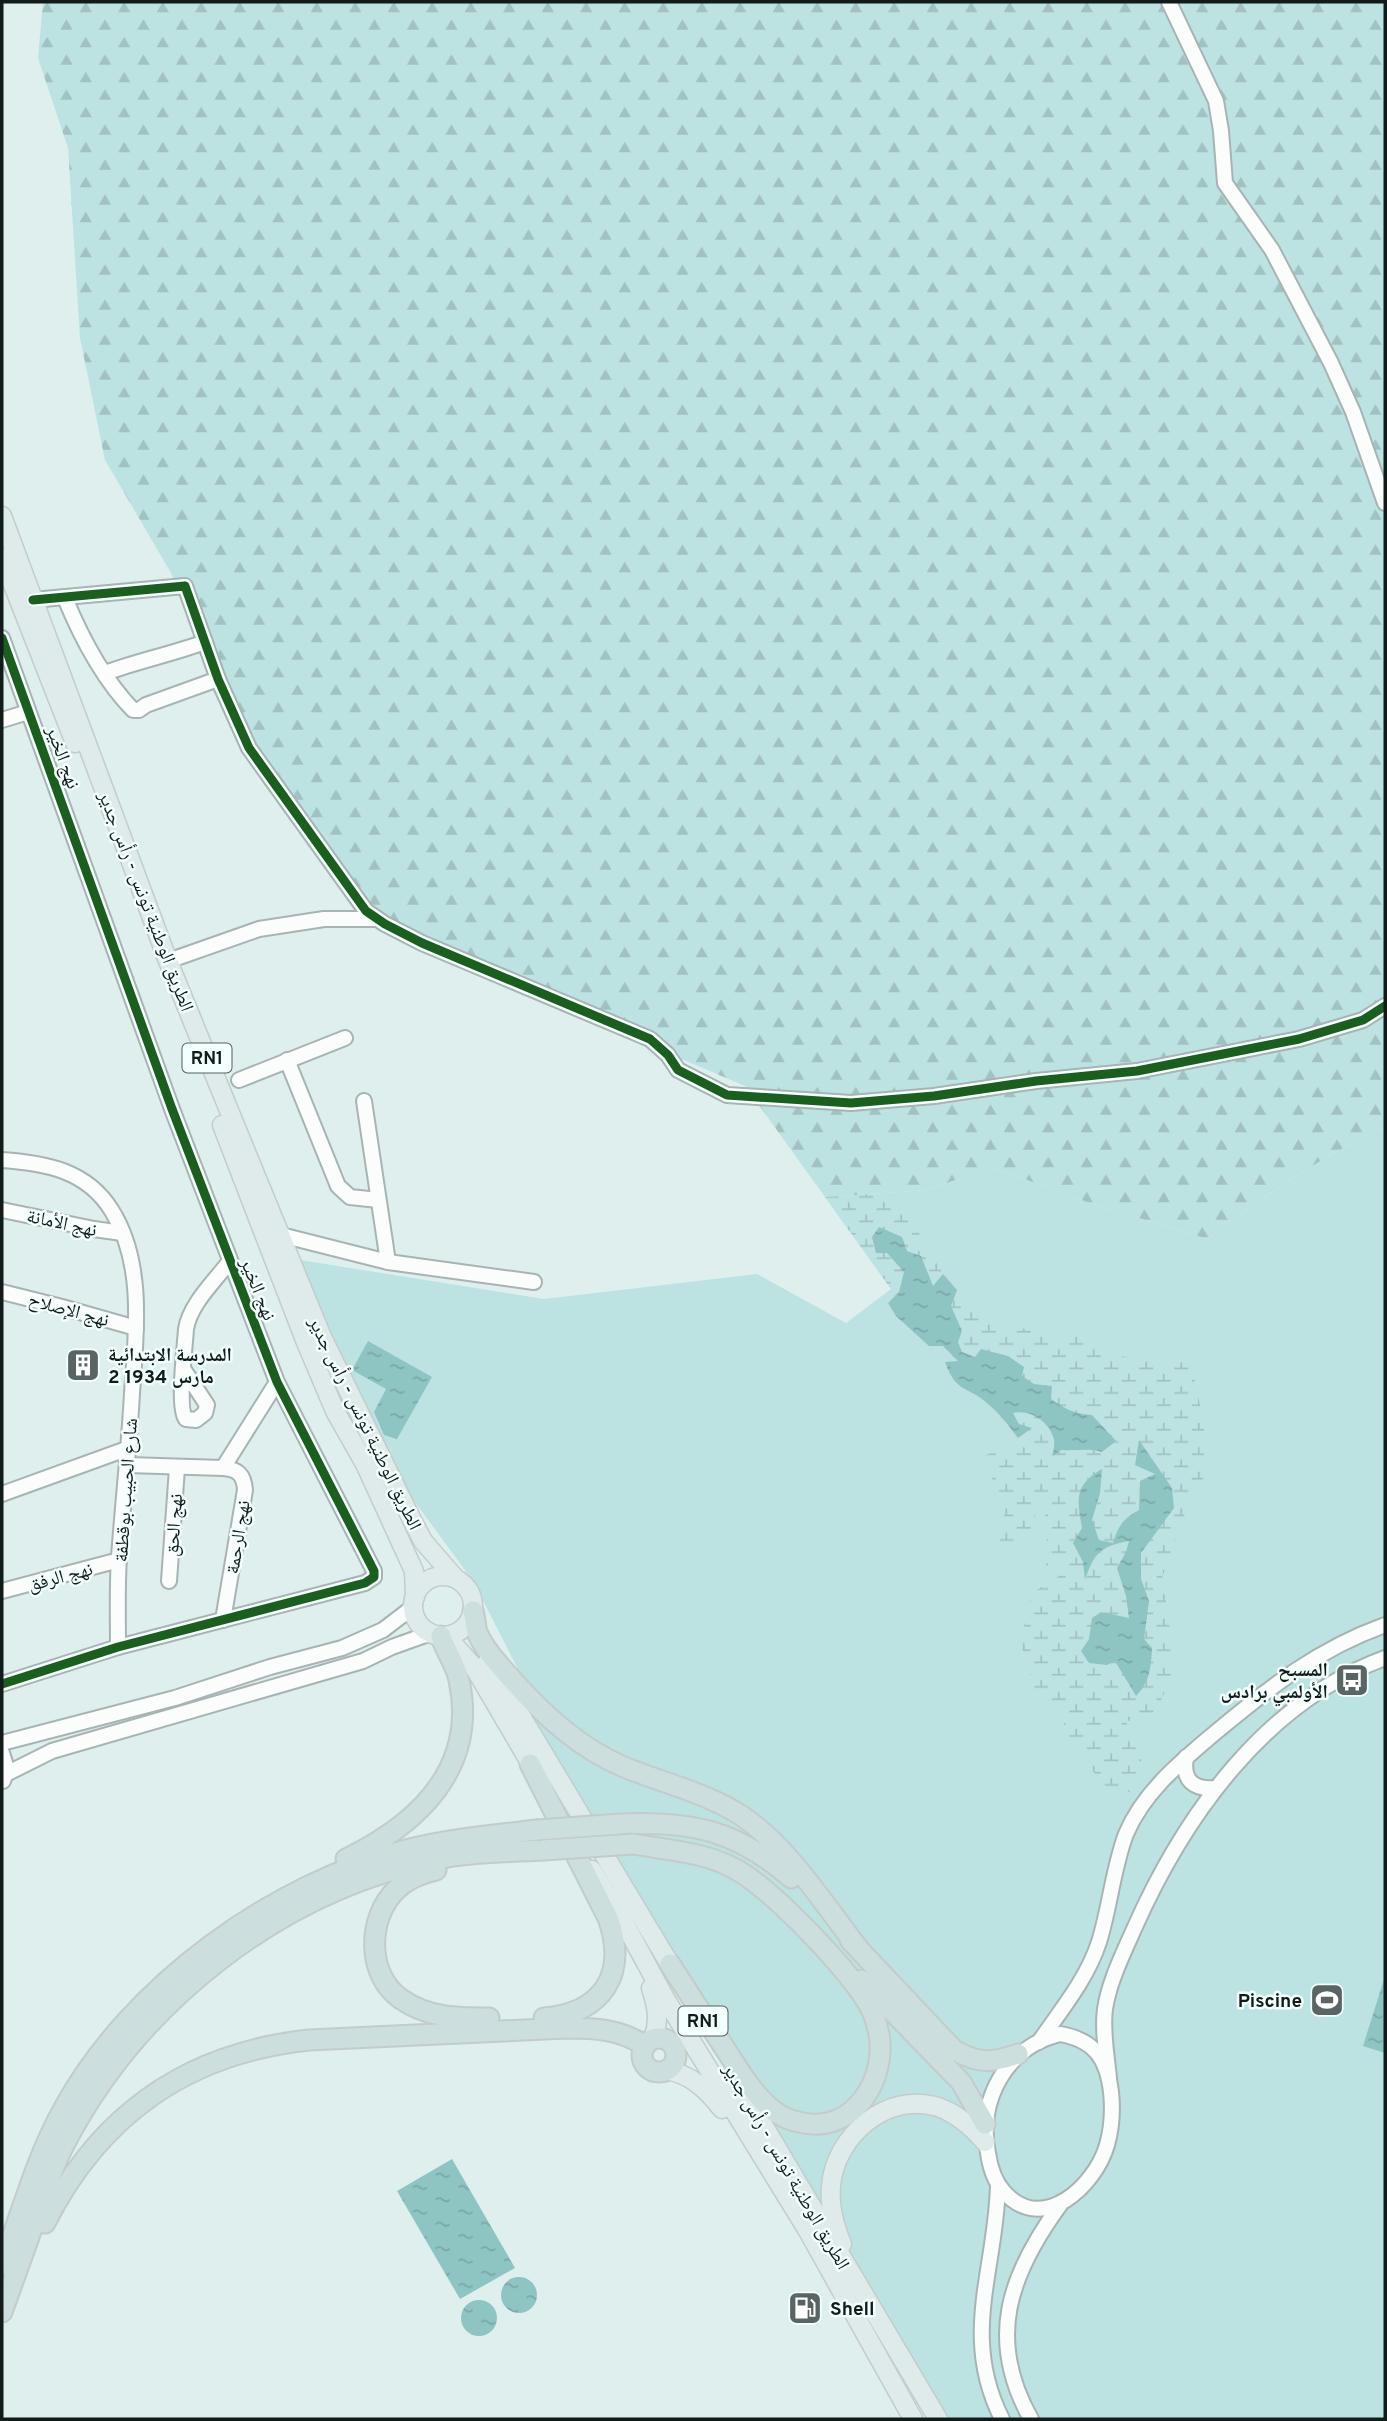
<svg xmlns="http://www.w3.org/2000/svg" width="1387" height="2421" font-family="Overpass,'Noto Naskh Arabic',sans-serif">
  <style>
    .green { fill: #bce3e2 }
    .forest { fill: url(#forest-firs) }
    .wetland { fill: url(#wetland-marsh) }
    .water { fill: url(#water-ripples) }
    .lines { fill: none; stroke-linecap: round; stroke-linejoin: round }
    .minor-casing { stroke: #a7b4b3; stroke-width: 18 }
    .major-casing { stroke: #c3cccb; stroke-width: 21 }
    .highway-casing { stroke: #c3cccb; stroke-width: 23 }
    .minor { stroke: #fafdfc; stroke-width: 14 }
    .major { stroke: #dfeaea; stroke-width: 18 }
    .highway { stroke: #ccdede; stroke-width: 19 }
    .highway-bridge-casing { stroke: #c3cccb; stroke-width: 23; stroke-linecap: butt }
    .highway-bridge { stroke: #ccdede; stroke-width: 19 }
    .cycleway-casing { stroke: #f3fffe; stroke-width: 13 }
    .cycleway { stroke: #1b5e20; stroke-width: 9 }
    .labels { text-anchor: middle; stroke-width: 5; stroke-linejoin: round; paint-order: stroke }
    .shield { fill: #f3fffe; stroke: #545f5e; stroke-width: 2 }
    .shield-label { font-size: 18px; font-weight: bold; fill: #101b1a }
    .street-label { font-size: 19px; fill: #101b1a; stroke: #f3fffe }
    .poi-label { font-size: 19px; font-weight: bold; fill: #101b1a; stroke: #f3fffe; text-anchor: start }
  </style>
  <defs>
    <pattern id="forest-firs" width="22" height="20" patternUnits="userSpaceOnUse" patternTransform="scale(1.75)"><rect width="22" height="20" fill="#bce3e2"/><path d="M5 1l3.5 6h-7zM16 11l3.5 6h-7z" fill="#a1c2c1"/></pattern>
    <pattern id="wetland-marsh" width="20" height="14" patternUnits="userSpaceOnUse" patternTransform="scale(1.75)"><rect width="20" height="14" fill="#bce3e2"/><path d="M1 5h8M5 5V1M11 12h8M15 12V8" fill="none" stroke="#a1c2c1"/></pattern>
    <pattern id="water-ripples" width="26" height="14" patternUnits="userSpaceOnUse" patternTransform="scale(1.75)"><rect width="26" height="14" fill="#8ec4c2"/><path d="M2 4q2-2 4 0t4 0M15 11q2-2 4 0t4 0" fill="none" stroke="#79a8a6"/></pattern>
  </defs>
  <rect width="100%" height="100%" fill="#deefee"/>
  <!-- green -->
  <path class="green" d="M1385,1127V2419H949L511,1689L524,1681L473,1581L398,1479L333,1336L294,1259L544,1299L757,1274L846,1323L891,1289L825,1197L928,1190L991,1167L1087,1202L1207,1239C1263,1197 1321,1156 1385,1127Z"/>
  <!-- forest -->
  <path class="forest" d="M43,2H1385V1127C1321,1156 1263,1197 1207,1239L1087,1202L991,1167L928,1190L825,1197L745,1086L380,931L362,917L247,751L171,573L105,460L80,338L68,148L38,58Z"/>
  <!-- wetland -->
  <path class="wetland" d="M873,1194L903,1214L927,1243L943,1274L957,1290L962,1305L999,1321L1054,1338L1073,1333L1117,1355L1153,1363L1191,1362L1204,1424V1477L1181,1522L1162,1578L1169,1619L1172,1674L1154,1718L1127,1721L1126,1735L1145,1751L1130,1792L1109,1790L1076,1752L1057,1708L1035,1690L1020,1642L1032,1593L1070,1569L1069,1561L1046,1567L1047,1533L1045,1511L1036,1502L1034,1528L1020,1543L1002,1554L996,1547C998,1542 1003,1536 1004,1532C1009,1506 990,1480 984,1456L999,1449L1014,1454L1018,1438C1009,1426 999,1414 988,1404C968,1385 957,1395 945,1362H958L943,1346H929L896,1316L888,1303L898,1292L891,1289L825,1197Z"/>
  <!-- water -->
  <g class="water">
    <path d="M879,1227L902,1237L907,1251L921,1256L933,1286L943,1274L957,1290L951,1306L962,1331L958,1342L962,1352L975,1357L981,1349L1008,1356L1024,1367L1022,1376L1034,1384L1052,1386L1051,1399C1064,1409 1076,1414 1092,1415L1116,1441L1102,1452C1088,1448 1076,1451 1061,1450L1053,1456C1053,1452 1055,1443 1054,1439C1049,1421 1030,1409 1013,1413L1019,1424L1032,1428L1018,1438C1009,1426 1000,1414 988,1404C968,1385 957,1395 945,1362L958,1361L943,1346H929L896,1316L888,1303L899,1292L904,1272L887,1253H876L872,1237Z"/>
    <path d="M368,1341L432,1377L397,1439L384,1435L374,1412L386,1389L352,1370Z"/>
    <path d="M1139,1440L1172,1488L1174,1508L1141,1553V1579L1149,1601L1144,1639L1152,1648C1151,1667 1150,1682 1136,1696L1115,1661L1107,1665L1089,1663L1081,1651L1089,1639L1092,1618L1101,1612L1129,1618L1126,1596L1117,1568L1126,1552L1129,1541C1101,1546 1094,1553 1085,1580L1083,1562L1073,1543L1082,1528C1077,1500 1074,1485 1102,1469L1100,1493L1092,1520L1099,1540L1113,1543C1118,1526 1123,1519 1139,1510L1140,1481L1155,1474L1135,1465Z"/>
    <path d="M1385,1976V2053L1363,2046Z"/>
    <path d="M452,2159L515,2268L460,2299L397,2191Z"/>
    <circle cx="519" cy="2295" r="18"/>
    <circle cx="479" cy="2318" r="18"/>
  </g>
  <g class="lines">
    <!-- minor casing -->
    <g class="minor-casing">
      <g id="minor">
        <path d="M1169,2L1216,101L1221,131L1225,183L1272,250L1331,363L1353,412L1385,503"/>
        <path d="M65,598C81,637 104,680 133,710H139L146,705L218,679"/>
        <path d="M33,600L185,586L218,679L249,748L366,911L385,924L422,943L650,1039L668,1055L678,1070L727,1095L851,1103L934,1096L1036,1081L1137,1071L1299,1039L1363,1020L1385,1006"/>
        <path d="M2,638L172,1109L277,1382L374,1571V1577L365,1583L118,1647L2,1684"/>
        <path d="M105,673C138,661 172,654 205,642"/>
        <path d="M2,720L28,712"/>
        <path d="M168,961L259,929L324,919H376"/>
        <path d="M287,1060L338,1186L350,1197L378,1200"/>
        <path d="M239,1080L345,1038"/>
        <path d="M364,1101L388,1262"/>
        <path d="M2,1160C45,1163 87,1170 112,1211C145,1264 136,1335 132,1393C129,1448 123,1502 119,1557C117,1587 118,1617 118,1647"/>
        <path d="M2,1210L94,1229L122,1233"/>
        <path d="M281,1235L388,1262L534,1282"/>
        <path d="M2,1292L62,1307L136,1328"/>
        <path d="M184,1370L207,1405L205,1413L196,1420L186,1419C177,1409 185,1346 186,1329C190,1304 215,1281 229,1262"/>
        <path d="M128,1465L223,1468L277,1382"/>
        <path d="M223,1468C238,1469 244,1475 245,1490L223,1620"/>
        <path d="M2,1494L129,1448"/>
        <path d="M169,1581L177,1468"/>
        <path d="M2,1591L119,1560"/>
        <path d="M2,1743L175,1698L270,1667L342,1648L383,1630L413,1607"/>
        <path d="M2,1753L7,1769L3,1781"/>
        <path d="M1186,1757C1182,1780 1193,1790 1216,1788"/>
        <path d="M6,1774L52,1751L363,1661L392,1647L431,1633"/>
        <path d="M1060,2034C1094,2040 1107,2058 1111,2092C1113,2110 1112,2127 1107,2145C1095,2186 1043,2235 1004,2192C995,2182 990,2167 988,2153C977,2101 1006,2047 1060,2034Z"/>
        <path d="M1039,2042C1061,2010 1087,1979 1099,1942C1110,1907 1113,1868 1126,1834C1144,1791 1182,1761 1216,1732C1270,1687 1318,1649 1385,1625"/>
        <path d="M1109,2078C1107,2056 1102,2031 1105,2009C1109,1982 1123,1954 1134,1929C1184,1816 1265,1702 1385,1658"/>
        <path d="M998,2185C996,2270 960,2336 1002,2419"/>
        <path d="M1031,2419C986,2339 1009,2275 1060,2205"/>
      </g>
    </g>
    <!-- major casing -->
    <g class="major-casing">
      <g id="major">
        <path d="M2,516L168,961L237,1130L322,1337L410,1516L423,1541L455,1578"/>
        <path d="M2,557L75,743"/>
        <path d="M222,1125L305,1340L335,1411L365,1464L414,1571L415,1597"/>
        <circle cx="443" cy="1606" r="30"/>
        <path d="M446,1636L474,1667L538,1776"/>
        <path d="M488,1661L677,1976"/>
        <path d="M592,1870L621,1917L666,2000L808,2231L913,2419"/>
        <path d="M651,1988C657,2007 660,2020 653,2039"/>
        <path d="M666,2070C691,2074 707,2090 722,2109"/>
        <path d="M736,2079L938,2419"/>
        <path d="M842,2244C835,2227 829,2206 831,2186C835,2136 887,2091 938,2107C958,2114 972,2127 985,2142"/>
      </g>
    </g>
    <!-- highway casing -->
    <g class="highway-casing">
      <g id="highway">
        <path d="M473,1611C475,1617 475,1625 477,1632C484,1650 502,1668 515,1683C546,1717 581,1749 624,1767C663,1783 707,1793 742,1816C788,1847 824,1904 858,1948"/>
        <path d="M530,1764L608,1918C628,1974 603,2013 544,2018"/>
        <path d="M620,1824C691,1821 737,1830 791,1878"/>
        <path d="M633,1844C667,1850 705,1852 735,1869C771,1888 853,1973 871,2009C875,2016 877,2025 879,2034C887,2079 854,2133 803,2123C792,2121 783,2118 774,2111C751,2093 738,2068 722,2044C705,2018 687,1991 670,1964"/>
        <path d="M346,1859C418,1824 478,1768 459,1680C456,1664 445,1651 441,1636"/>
        <path d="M436,1870C423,1873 407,1879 397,1889C367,1917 366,1975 401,1999C428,2018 457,2018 489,2018"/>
        <path d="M850,1940L954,2050C979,2064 992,2063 1018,2054"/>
        <path d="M862,1980L961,2082L985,2124"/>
        <circle cx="659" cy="2055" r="17"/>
        <path d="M45,2223C100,2114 187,2053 309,2040L566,2028C594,2028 621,2029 645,2046"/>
        <path d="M2,2265C22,2212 36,2158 64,2108C131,1986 272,1884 406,1850C449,1839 493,1835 537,1830"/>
        <path d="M2,2312C13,2281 25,2249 36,2217C45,2192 52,2167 65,2143C138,2003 277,1893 432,1860C468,1852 506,1852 543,1850"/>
      </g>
    </g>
    <!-- minor -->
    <use href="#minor" class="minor"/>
    <!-- major -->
    <use href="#major" class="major"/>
    <!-- highway -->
    <use href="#highway" class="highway"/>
    <!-- highway-bridge casing -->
    <g class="highway-bridge-casing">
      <g id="highway-bridge">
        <path d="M537,1830L620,1824"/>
        <path d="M543,1850L633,1844"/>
      </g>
    </g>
    <!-- highway-bridge -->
    <use href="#highway-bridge" class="highway-bridge"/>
    <!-- cycleway casing -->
    <g class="cycleway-casing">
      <g id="cycleway">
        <path d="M33,600L185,586L218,679L249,748L366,911L385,924L422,943L650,1039L668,1055L678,1070L727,1095L851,1103L934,1096L1036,1081L1137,1071L1299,1039L1363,1020L1385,1006"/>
        <path d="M2,638L172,1109L277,1382L374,1571V1577L365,1583L118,1647L2,1684"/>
      </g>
    </g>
    <!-- cycleway -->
    <use href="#cycleway" class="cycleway"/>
  </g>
  <!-- icons -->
  <defs>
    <g id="building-square" transform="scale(1.75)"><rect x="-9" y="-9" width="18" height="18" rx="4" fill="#586564" stroke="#f3fffe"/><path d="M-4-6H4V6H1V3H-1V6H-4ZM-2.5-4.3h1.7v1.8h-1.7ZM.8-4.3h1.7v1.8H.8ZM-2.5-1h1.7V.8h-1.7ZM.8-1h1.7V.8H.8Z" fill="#fff"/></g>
    <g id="bus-square" transform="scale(1.75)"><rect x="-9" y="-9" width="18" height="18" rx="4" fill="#586564" stroke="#f3fffe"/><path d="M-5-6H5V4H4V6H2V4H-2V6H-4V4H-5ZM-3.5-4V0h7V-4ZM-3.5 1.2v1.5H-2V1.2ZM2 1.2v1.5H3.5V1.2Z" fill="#fff"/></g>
    <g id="stadium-square" transform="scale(1.75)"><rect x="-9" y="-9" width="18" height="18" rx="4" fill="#586564" stroke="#f3fffe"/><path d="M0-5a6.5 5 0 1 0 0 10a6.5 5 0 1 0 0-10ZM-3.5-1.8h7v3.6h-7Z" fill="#fff"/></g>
    <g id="fuel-square" transform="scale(1.75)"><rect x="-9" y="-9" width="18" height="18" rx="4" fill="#586564" stroke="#f3fffe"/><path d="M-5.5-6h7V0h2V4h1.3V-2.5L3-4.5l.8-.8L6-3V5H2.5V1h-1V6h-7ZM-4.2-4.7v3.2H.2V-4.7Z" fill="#fff"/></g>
  </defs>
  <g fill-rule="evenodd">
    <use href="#building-square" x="83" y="1365"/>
    <use href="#bus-square" x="1352" y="1680"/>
    <use href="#stadium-square" x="1327" y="2000"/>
    <use href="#fuel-square" x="805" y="2308"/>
  </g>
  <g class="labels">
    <!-- shield labels -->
    <g class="shield">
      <rect x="182.5" y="1043.5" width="49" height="29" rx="5"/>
      <rect x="678.5" y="2006.5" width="49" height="29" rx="5"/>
    </g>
    <g class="shield-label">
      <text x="207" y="1064">RN1</text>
      <text x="703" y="2027">RN1</text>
    </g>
    <!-- street labels -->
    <g class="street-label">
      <text transform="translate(64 757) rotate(70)" y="7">نهج الخير</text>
      <text transform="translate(147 901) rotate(69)" y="7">الطريق الوطنية تونس - رأس جدير</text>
      <text transform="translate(62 1222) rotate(12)" y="7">نهج الأمانة</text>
      <text transform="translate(259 1289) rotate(68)" y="7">نهج الخير</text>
      <text transform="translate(69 1309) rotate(15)" y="7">نهج الإصلاح</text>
      <text transform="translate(366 1423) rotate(64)" y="7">الطريق الوطنية تونس - رأس جدير</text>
      <text transform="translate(125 1490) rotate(-86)" y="7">شارع الحبيب بوقطفة</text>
      <text transform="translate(173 1525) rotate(-86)" y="7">نهج الحق</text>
      <text transform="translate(237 1537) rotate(-81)" y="7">نهج الرحمة</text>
      <text transform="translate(60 1576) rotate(-15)" y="7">نهج الرفق</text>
      <text transform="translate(787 2166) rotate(60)" y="7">الطريق الوطنية تونس - رأس جدير</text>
    </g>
    <!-- poi labels -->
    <g class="poi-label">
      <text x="108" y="1361">المدرسة الابتدائية<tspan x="108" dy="22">2 مارس 1934</tspan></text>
      <text x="1328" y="1676" text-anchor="end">المسبح<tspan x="1328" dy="22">الأولمبي برادس</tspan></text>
      <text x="1302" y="2007" text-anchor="end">Piscine</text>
      <text x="830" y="2315">Shell</text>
    </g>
  </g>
  <!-- border -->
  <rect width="1387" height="2421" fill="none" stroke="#101b1a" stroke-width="7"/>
</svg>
